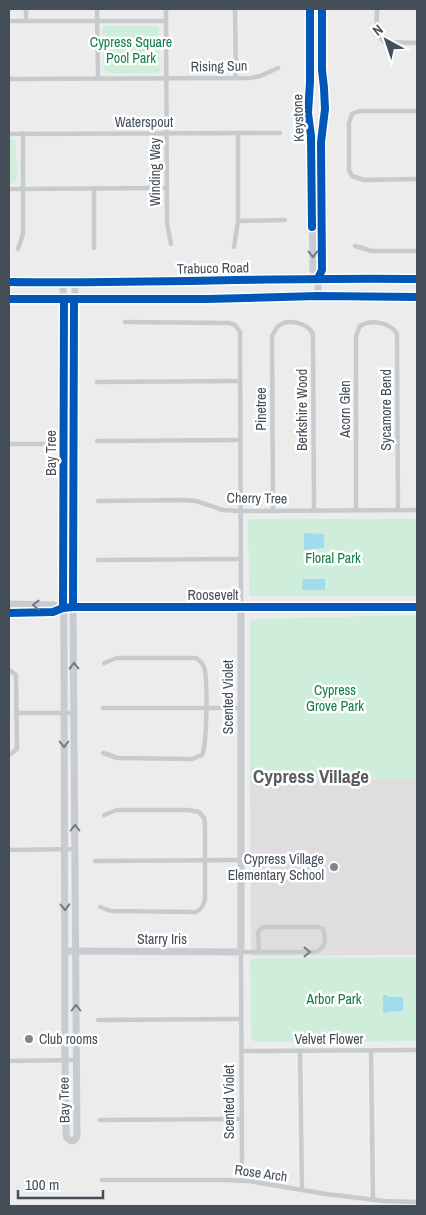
<svg xmlns="http://www.w3.org/2000/svg" width="426" height="1215" font-family="'Archivo Narrow',sans-serif">
  <style>
    .education { fill: #dfddde }
    .green { fill: #ceeedb }
    .water { fill: #a1dcee }
    .lines { fill: none; stroke-linecap: round; stroke-linejoin: round }
    .street { stroke: #c8cbcd; stroke-width: 4.5 }
    .secondary { stroke: #c8ccd0; stroke-width: 7 }
    .cycleway-casing { stroke: #fff; stroke-width: 11 }
    .cycleway { stroke: #0057b8; stroke-width: 8 }
    .oneway { stroke: #727a83 }
    .oneway2 { stroke: #727a82 }
    .poi-dot { fill: #7e858c; stroke: #fff; stroke-width: 2 }
    .labels { text-anchor: middle; stroke-width: 5; stroke-linejoin: round; paint-order: stroke }
    .park-label { font-size: 14px; fill: #127c4a; stroke: #fff }
    .street-label { font-size: 14px; fill: #434e59; stroke: #fff }
    .poi-label { font-size: 14px; fill: #434e59; stroke: #fff; text-anchor: end }
    .district-label { font-size: 19px; font-weight: bold; fill: #585b60; stroke: #fff }
  </style>
  <rect width="100%" height="100%" fill="#edecec"/>
  <!-- education -->
  <path class="education" d="M417,779V955L251,956L250,780Z"/>
  <!-- green -->
  <g class="green">
    <path d="M104,26H157L159,29L160,70L156,73H107L104,70L102,29Z"/>
    <path d="M9,139H13L16,142L17,179L13,184H9Z"/>
    <path d="M251,519H417V596H251L249,594L248,521Z"/>
    <path d="M415,615L417,618V779L250,780V621L253,619Z"/>
    <path d="M417,957V1041L255,1042L251,1038L250,960L256,958Z"/>
  </g>
  <!-- water -->
  <g class="water">
    <rect x="127" y="40" width="16" height="8"/>
    <path d="M304,533L324,534V548L304,550Z"/>
    <path d="M303,579H325V590H302Z"/>
    <path d="M383,995H387V997H403V1011L387,1012V1013H383Z"/>
  </g>
  <g class="lines">
    <!-- street -->
    <g class="street">
      <path d="M26,9V21"/>
      <path d="M97,9L98,79"/>
      <path d="M166,9L167,223L171,244"/>
      <path d="M235,9L236,78"/>
      <path d="M377,9C377,21 374,33 384,42L417,43"/>
      <path d="M9,21H166"/>
      <path d="M9,79L250,78L260,76L278,68"/>
      <path d="M417,111H359L352,114L349,123V170L352,176L364,180L417,179"/>
      <path d="M9,134L280,133"/>
      <path d="M9,189L167,188"/>
      <path d="M94,189V248"/>
      <path d="M238,221L285,220"/>
      <path d="M355,246L372,251H417"/>
      <path d="M234,247L238,221V133"/>
      <path d="M18,249L23,234V133"/>
      <path d="M125,322L229,323L235,325L240,332L241,607"/>
      <path d="M97,382L240,381"/>
      <path d="M97,441L240,440"/>
      <path d="M9,444H75"/>
      <path d="M98,501L184,500L196,501L223,510L240,511L417,510"/>
      <path d="M273,510L272,336L277,327C287,318 307,322 313,334L314,510"/>
      <path d="M356,510V336L360,326C371,319 390,322 397,334L398,510"/>
      <path d="M98,560L241,559"/>
      <path d="M9,670L16,675L17,749L9,755"/>
      <path d="M103,708H241"/>
      <path d="M16,713H74"/>
      <path d="M103,753L118,758L192,759L202,755C207,744 208,679 204,667C203,663 200,661 196,658H117L104,663"/>
      <path d="M9,850L75,849"/>
      <path d="M95,861L241,860"/>
      <path d="M100,907L111,911L196,912C202,909 204,905 205,899V824L204,818L199,812L189,810H117L104,815"/>
      <path d="M98,1020L241,1019"/>
      <path d="M371,1050L373,1200"/>
      <path d="M241,1051L417,1050"/>
      <path d="M300,1051L302,1190"/>
      <path d="M9,1061L76,1060"/>
      <path d="M100,1120L241,1119"/>
      <path d="M102,1180H225L249,1181L326,1194L384,1201L417,1202"/>
      <path d="M242,1181L241,952H316C326,948 326,938 323,929L318,927H263L258,932L259,952"/>
    </g>
    <!-- secondary -->
    <g class="secondary">
      <path d="M310,9V82L308,113L311,136L313,270L318,278"/>
      <path d="M9,282C145,284 281,277 417,279"/>
      <path d="M63,283L65,1060L66,1133L67,1138L71,1141L75,1140L77,1136L73,607L75,283"/>
      <path d="M318,296V278L322,270L321,142L325,109L324,88L322,70V9"/>
      <path d="M9,299H207L318,296L417,297"/>
      <path d="M9,604L54,605L63,608"/>
      <path d="M9,613L53,612L63,608L73,607H417"/>
      <path d="M65,951L241,952V607"/>
    </g>
    <!-- cycleway casing -->
    <g class="cycleway-casing">
      <g id="cycleway">
        <path d="M310,9V82L308,113L311,136L312,227"/>
        <path d="M318,278L322,270L321,142L325,109L324,88L322,70V9"/>
        <path d="M9,282C145,284 281,277 417,279"/>
        <path d="M9,299H207L318,296L417,297"/>
        <path d="M73,607L74,299"/>
        <path d="M63,608L64,299"/>
        <path d="M9,613L53,612L63,608L73,607H417"/>
      </g>
    </g>
    <!-- cycleway -->
    <use href="#cycleway" class="cycleway"/>
  </g>
  <!-- one-way arrows -->
  <defs><path id="oneway-chevron" d="M-2-3.5L2.5 0L-2 3.5" fill="none" stroke-width="1.6" stroke-linecap="round" stroke-linejoin="round" transform="scale(1.25)"/></defs>
  <g class="oneway">
    <use href="#oneway-chevron" transform="translate(313 254) rotate(89)"/>
    <use href="#oneway-chevron" transform="translate(36 605) rotate(-179)"/>
    <use href="#oneway-chevron" transform="translate(74 666) rotate(-91)"/>
    <use href="#oneway-chevron" transform="translate(64 744) rotate(90)"/>
    <use href="#oneway-chevron" transform="translate(75 828) rotate(-90)"/>
    <use href="#oneway-chevron" transform="translate(65 907) rotate(89)"/>
    <use href="#oneway-chevron" transform="translate(76 1008) rotate(-90)"/>
  </g>
  <use class="oneway2" href="#oneway-chevron" transform="translate(307 952)"/>
  <!-- markers -->
  <g class="poi-dot">
    <circle cx="334" cy="867" r="5"/>
    <circle cx="29" cy="1039" r="5"/>
  </g>
  <g class="labels">
    <!-- park labels -->
    <g class="park-label">
      <text x="131" y="47">Cypress Square<tspan x="131" dy="16">Pool Park</tspan></text>
      <text x="333" y="563">Floral Park</text>
      <text x="335" y="695">Cypress<tspan x="335" dy="16">Grove Park</tspan></text>
      <text x="334" y="1004">Arbor Park</text>
    </g>
    <!-- street labels -->
    <g class="street-label">
      <text transform="translate(219 66) rotate(-1)" y="5">Rising Sun</text>
      <text transform="translate(298 118) rotate(-92)" y="5">Keystone</text>
      <text x="144" y="127">Waterspout</text>
      <text transform="translate(155 172) rotate(-90)" y="5">Winding Way</text>
      <text transform="translate(213 268) rotate(-1)" y="5">Trabuco Road</text>
      <text transform="translate(261 409) rotate(-90)" y="5">Pinetree</text>
      <text transform="translate(345 409) rotate(-90)" y="5">Acorn Glen</text>
      <text transform="translate(302 410) rotate(-90)" y="5">Berkshire Wood</text>
      <text transform="translate(386 410) rotate(-90)" y="5">Sycamore Bend</text>
      <text transform="translate(51 453) rotate(-90)" y="5">Bay Tree</text>
      <text transform="translate(257 498) rotate(1)" y="5">Cherry Tree</text>
      <text x="213" y="600">Roosevelt</text>
      <text transform="translate(228 697) rotate(-90)" y="5">Scented Violet</text>
      <text x="162" y="944">Starry Iris</text>
      <text x="329" y="1044">Velvet Flower</text>
      <text transform="translate(64 1100) rotate(-91)" y="5">Bay Tree</text>
      <text transform="translate(229 1102) rotate(-90)" y="5">Scented Violet</text>
      <text transform="translate(261 1173) rotate(8)" y="5">Rose Arch</text>
    </g>
    <!-- poi labels -->
    <g class="poi-label">
      <text x="324" y="864">Cypress Village<tspan x="324" dy="16">Elementary School</tspan></text>
      <text x="39" y="1044" text-anchor="start">Club rooms</text>
    </g>
    <!-- district labels -->
    <g class="district-label">
      <text x="311" y="783">Cypress Village</text>
    </g>
  </g>
  <!-- border -->
  <rect width="426" height="1215" fill="none" stroke="#434e59" stroke-width="20"/>
  <!-- north arrow -->
  <g transform="translate(386 40) rotate(320)" stroke="#ffffff" stroke-width="4" paint-order="stroke">
  <path d="M0-4L9 19L0 12L-9 19Z" fill="#434e59"/>
  <text y="-8" font-size="14" font-weight="bold" text-anchor="middle" fill="#434e59">N</text>
  </g>
  <!-- scale -->
  <path d="M18 1190v8h85v-8" fill="none" stroke="#434e59" stroke-width="2.5"/>
  <text x="25" y="1190" font-size="15" fill="#434e59" stroke="#ffffff" stroke-width="4" paint-order="stroke">100 m</text>
</svg>
